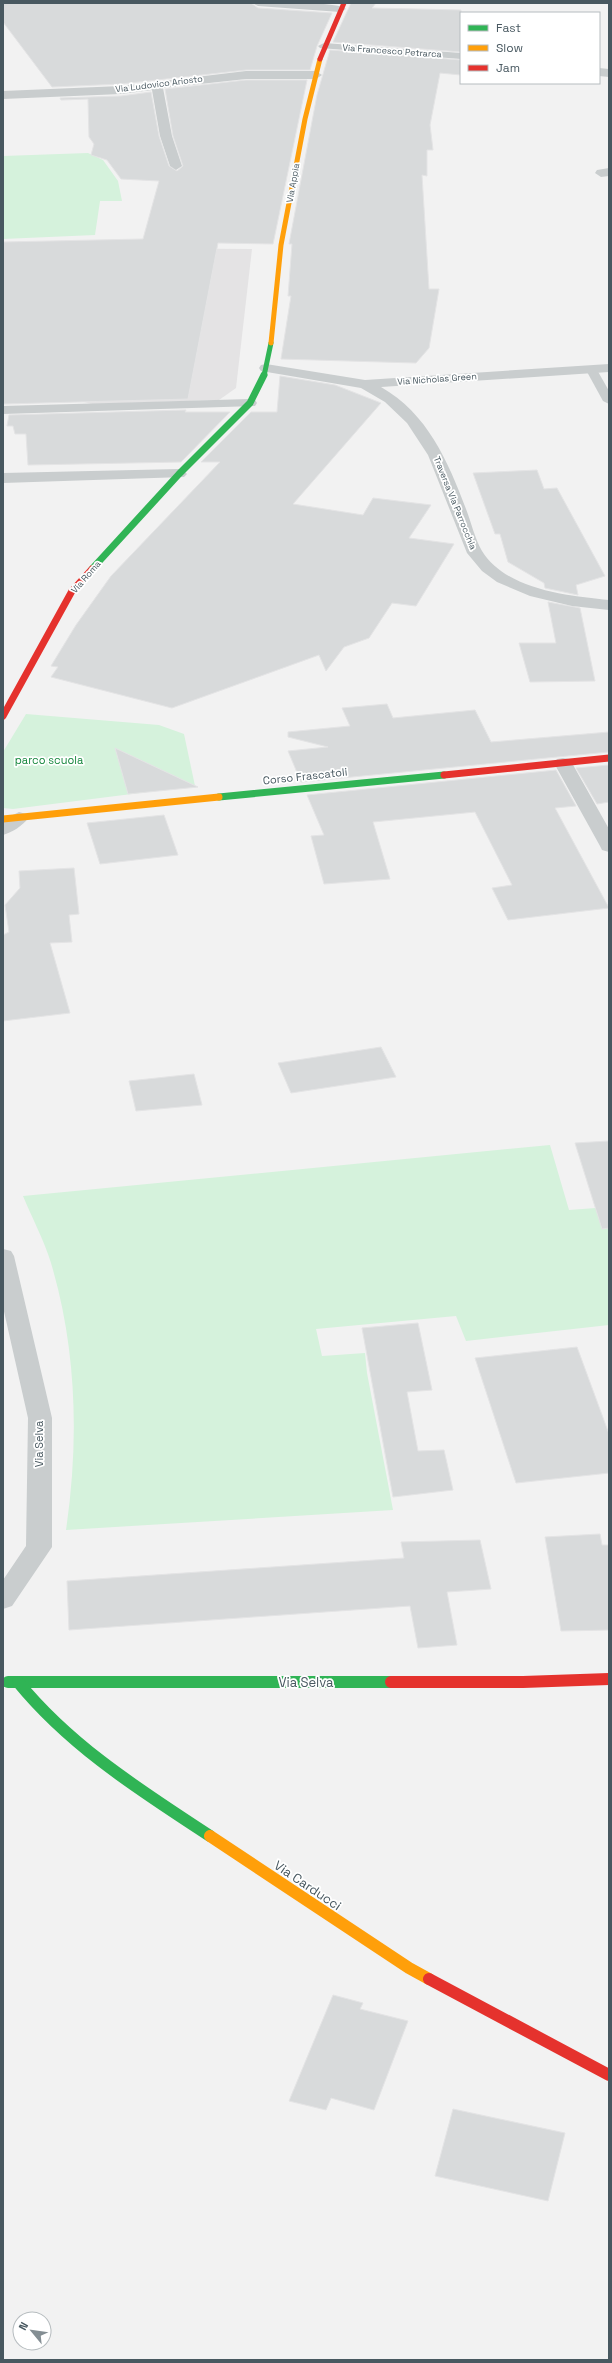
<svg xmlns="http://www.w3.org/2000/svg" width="612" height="2363" font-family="'Space Grotesk',sans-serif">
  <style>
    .education { fill: #e4e3e4 }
    .green { fill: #d5f2dc }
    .building { fill: #d8dadb; stroke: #e4e4e5 }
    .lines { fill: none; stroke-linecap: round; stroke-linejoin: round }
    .lane { fill: #c9cdce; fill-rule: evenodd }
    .street { fill: #c9cdce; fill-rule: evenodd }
    .fast-far2 { stroke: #30b455; stroke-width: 5 }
    .fast-far1 { stroke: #30b455; stroke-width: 7 }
    .fast { stroke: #30b455; stroke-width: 12 }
    .slow-far2 { stroke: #ff9f0a; stroke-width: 5 }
    .slow-far1 { stroke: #ff9f0a; stroke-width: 7 }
    .slow { stroke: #ff9f0a; stroke-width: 12 }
    .jam-far2 { stroke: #e5322d; stroke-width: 5 }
    .jam-far1 { stroke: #e5322d; stroke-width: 7 }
    .jam { stroke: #e5322d; stroke-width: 12 }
    .labels { text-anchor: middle; stroke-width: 3.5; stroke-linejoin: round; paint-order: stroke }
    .far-street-label { font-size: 9px; fill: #485860; stroke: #fff }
    .park-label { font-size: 11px; fill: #13863b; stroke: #fff }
    .street-label { font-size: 11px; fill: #485860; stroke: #fff }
    .near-street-label { font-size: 13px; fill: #485860; stroke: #fff }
  </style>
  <rect width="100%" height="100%" fill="#f2f2f2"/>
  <!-- education -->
  <path class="education" d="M95,248L252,249L236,388L219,400L92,404L80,401Z"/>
  <!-- green -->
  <g class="green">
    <path d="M88,153L103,160L118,181L122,201H100L95,235L3,239V156Z"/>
    <path d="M26,714L159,725L184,734L195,786L13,809L3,808V752Z"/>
    <path d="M550,1145L569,1210L609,1207V1325L466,1341L456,1316L316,1329L322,1356L365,1353L367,1373L393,1510L66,1530C79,1442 77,1350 51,1263C44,1240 32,1218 23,1196Z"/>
  </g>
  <!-- building -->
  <g class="building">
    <path d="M3,3H251L258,8L332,13L317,46L310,70H246L121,84L52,87L3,22Z"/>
    <path d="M351,3H376L372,8L461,10V52L333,42Z"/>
    <path d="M330,50L461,60V75L440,73L430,125L433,150H427V176L422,175L429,289H439L429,348L416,363L281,359L291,296H288L292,244H289L317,95Z"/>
    <path d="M246,80H307L273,244L218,243L188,399L3,404V242L143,239L159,181L121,179L107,160L91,155L94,144L89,137L88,99L61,100L60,98L121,96L151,92L159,136L169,166L177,171L183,166L173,136L165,89Z"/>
    <path d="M280,376L335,385L381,403L293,504L363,515L373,498L431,505L409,538L454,544L416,606L392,603L369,638L344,647L326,671L319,655L172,708L51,677L58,667L51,666L76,625L111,576L220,462H201L251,412H277Z"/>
    <path d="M186,410L185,412H230L181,462L28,465L26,434H15L13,426H7L9,415Z"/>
    <path d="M537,470L544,489L557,488L605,576L576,585L578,595L545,588L544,583L508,562L500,534H495L473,473Z"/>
    <path d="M548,602L580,608L595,681L530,682L519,643H556Z"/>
    <path d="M387,704L393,718L475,710L491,742L609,732V752L301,782L288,751L328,747L288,737V732L350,726L342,708Z"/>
    <path d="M115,748L198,787L128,794Z"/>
    <path d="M609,765V802L597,804L576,768Z"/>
    <path d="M556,770L576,806L555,808L609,908L508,920L492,888L512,885L475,812L373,822L390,879L324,884L311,836L324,835L307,795Z"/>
    <path d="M164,815L178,855L100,864L87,823Z"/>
    <path d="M74,868L79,914L69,915L72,942L50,943L70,1013L3,1021V935L9,932L5,905L20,888L19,871Z"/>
    <path d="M381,1047L396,1077L291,1093L278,1063Z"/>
    <path d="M194,1074L202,1105L136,1111L129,1081Z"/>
    <path d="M609,1141V1228L602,1229L575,1143Z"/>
    <path d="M418,1323L432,1390L407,1392L418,1451L444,1450L453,1490L393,1497L362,1328Z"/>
    <path d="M577,1347L609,1434V1473L516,1483L475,1358Z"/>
    <path d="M600,1534L602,1545H609V1630L561,1631L545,1537Z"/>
    <path d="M480,1540L491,1589L447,1592L457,1645L418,1648L410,1606L69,1630L67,1581L404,1558L401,1542Z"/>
    <path d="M333,1995L363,2003L360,2009L408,2021L374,2110L331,2098L326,2110L289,2101Z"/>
    <path d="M453,2109L565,2133L548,2201L435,2176Z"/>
  </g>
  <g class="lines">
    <!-- lane -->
    <path class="lane" d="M592,367L596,368L609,391V404L603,401L586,370Z"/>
    <!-- street -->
    <g class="street">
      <path d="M252,3C266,3 339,1 346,9L340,12L258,6Z"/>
      <path d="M324,43L461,53V59L320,48L318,46Z"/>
      <path d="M599,68L609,69V77L599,76Z"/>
      <path d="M246,71H316L322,75L316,79H246L163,88L172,136L182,166L176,170L170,166L160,136L152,90L121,94L3,99V91L121,86Z"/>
      <path d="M609,168V176L601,177L595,173L597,170Z"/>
      <path d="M266,364L365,380L609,364V372L381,387C427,413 448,461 466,509C471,522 475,539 482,551C506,590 569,596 609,600V610L572,606L530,596L497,582L482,571L467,553L428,455L407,423L385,402L361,388L261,371L259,368L261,365Z"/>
      <path d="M250,399L255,400L257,403L255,406L3,414V406Z"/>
      <path d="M179,469L184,471L187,474L184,477L3,483V473Z"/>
      <path d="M563,758L569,759L572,763L609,829V852L602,850L600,846L554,763L557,759Z"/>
      <path d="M19,812L26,814L28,818C23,826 12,832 3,835V820Z"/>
      <path d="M3,1249L11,1251L14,1256L52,1418V1547L12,1606L3,1609V1580L26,1546L28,1418L3,1307Z"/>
    </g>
    <!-- fast-far2 -->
    <path class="fast-far2" d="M264,376L271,343"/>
    <!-- fast-far1 -->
    <g class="fast-far1">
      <path d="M92,569L179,474L250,403L264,375"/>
      <path d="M219,797L444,775"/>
    </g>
    <!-- fast -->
    <g class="fast">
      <path d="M8,1682H391"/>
      <path d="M18,1682C71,1747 140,1790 210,1836"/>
    </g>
    <!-- slow-far2 -->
    <path class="slow-far2" d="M271,343L281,245L305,119L320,59"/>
    <!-- slow-far1 -->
    <path class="slow-far1" d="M3,819L219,797"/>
    <!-- slow -->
    <path class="slow" d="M210,1836L409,1968L429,1979"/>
    <!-- jam-far2 -->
    <path class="jam-far2" d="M320,59L344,3"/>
    <!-- jam-far1 -->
    <g class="jam-far1">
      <path d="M3,716L72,591L92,569"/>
      <path d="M444,775L609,758"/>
    </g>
    <!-- jam -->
    <g class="jam">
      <path d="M391,1682H523L609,1679"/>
      <path d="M429,1979L609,2075"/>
    </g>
  </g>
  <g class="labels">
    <!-- far-street labels -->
    <g class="far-street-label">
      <text transform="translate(392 51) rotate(4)" y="3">Via Francesco Petrarca</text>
      <text transform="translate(159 84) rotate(-7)" y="3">Via Ludovico Ariosto</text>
      <text transform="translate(293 183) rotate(-80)" y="3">Via Appia</text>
      <text transform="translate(437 379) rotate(-4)" y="3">Via Nicholas Green</text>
      <text transform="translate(455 503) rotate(68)" y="3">Traversa Via Parrocchia</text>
      <text transform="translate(86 577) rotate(-49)" y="3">Via Roma</text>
    </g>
    <!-- park labels -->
    <g class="park-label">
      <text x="49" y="764">parco scuola</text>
    </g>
    <!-- street labels -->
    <g class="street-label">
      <text transform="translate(305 776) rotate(-6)" y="4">Corso Frascatoli</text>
      <text transform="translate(39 1444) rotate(-90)" y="4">Via Selva</text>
    </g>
    <!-- near-street labels -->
    <g class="near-street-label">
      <text x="306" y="1687">Via Selva</text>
      <text transform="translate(308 1885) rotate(34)" y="5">Via Carducci</text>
    </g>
  </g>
  <!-- border -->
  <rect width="612" height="2363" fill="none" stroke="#485860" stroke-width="8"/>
  <!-- legend -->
  <rect x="460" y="12" width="140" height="72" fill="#ffffff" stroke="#b6bcbf"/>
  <rect x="468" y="25" width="20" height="6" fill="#30b455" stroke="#b6bcbf"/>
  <text x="496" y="32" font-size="12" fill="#485860">Fast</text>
  <rect x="468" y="45" width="20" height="6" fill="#ff9f0a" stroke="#b6bcbf"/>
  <text x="496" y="52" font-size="12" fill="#485860">Slow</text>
  <rect x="468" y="65" width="20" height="6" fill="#e5322d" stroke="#b6bcbf"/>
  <text x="496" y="72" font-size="12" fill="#485860">Jam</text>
  <!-- north arrow -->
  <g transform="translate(32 2331) rotate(299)"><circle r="19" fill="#ffffff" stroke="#b6bcbf"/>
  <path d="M0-3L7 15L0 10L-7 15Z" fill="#848e93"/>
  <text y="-6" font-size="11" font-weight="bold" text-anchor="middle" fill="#485860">N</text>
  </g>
</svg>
